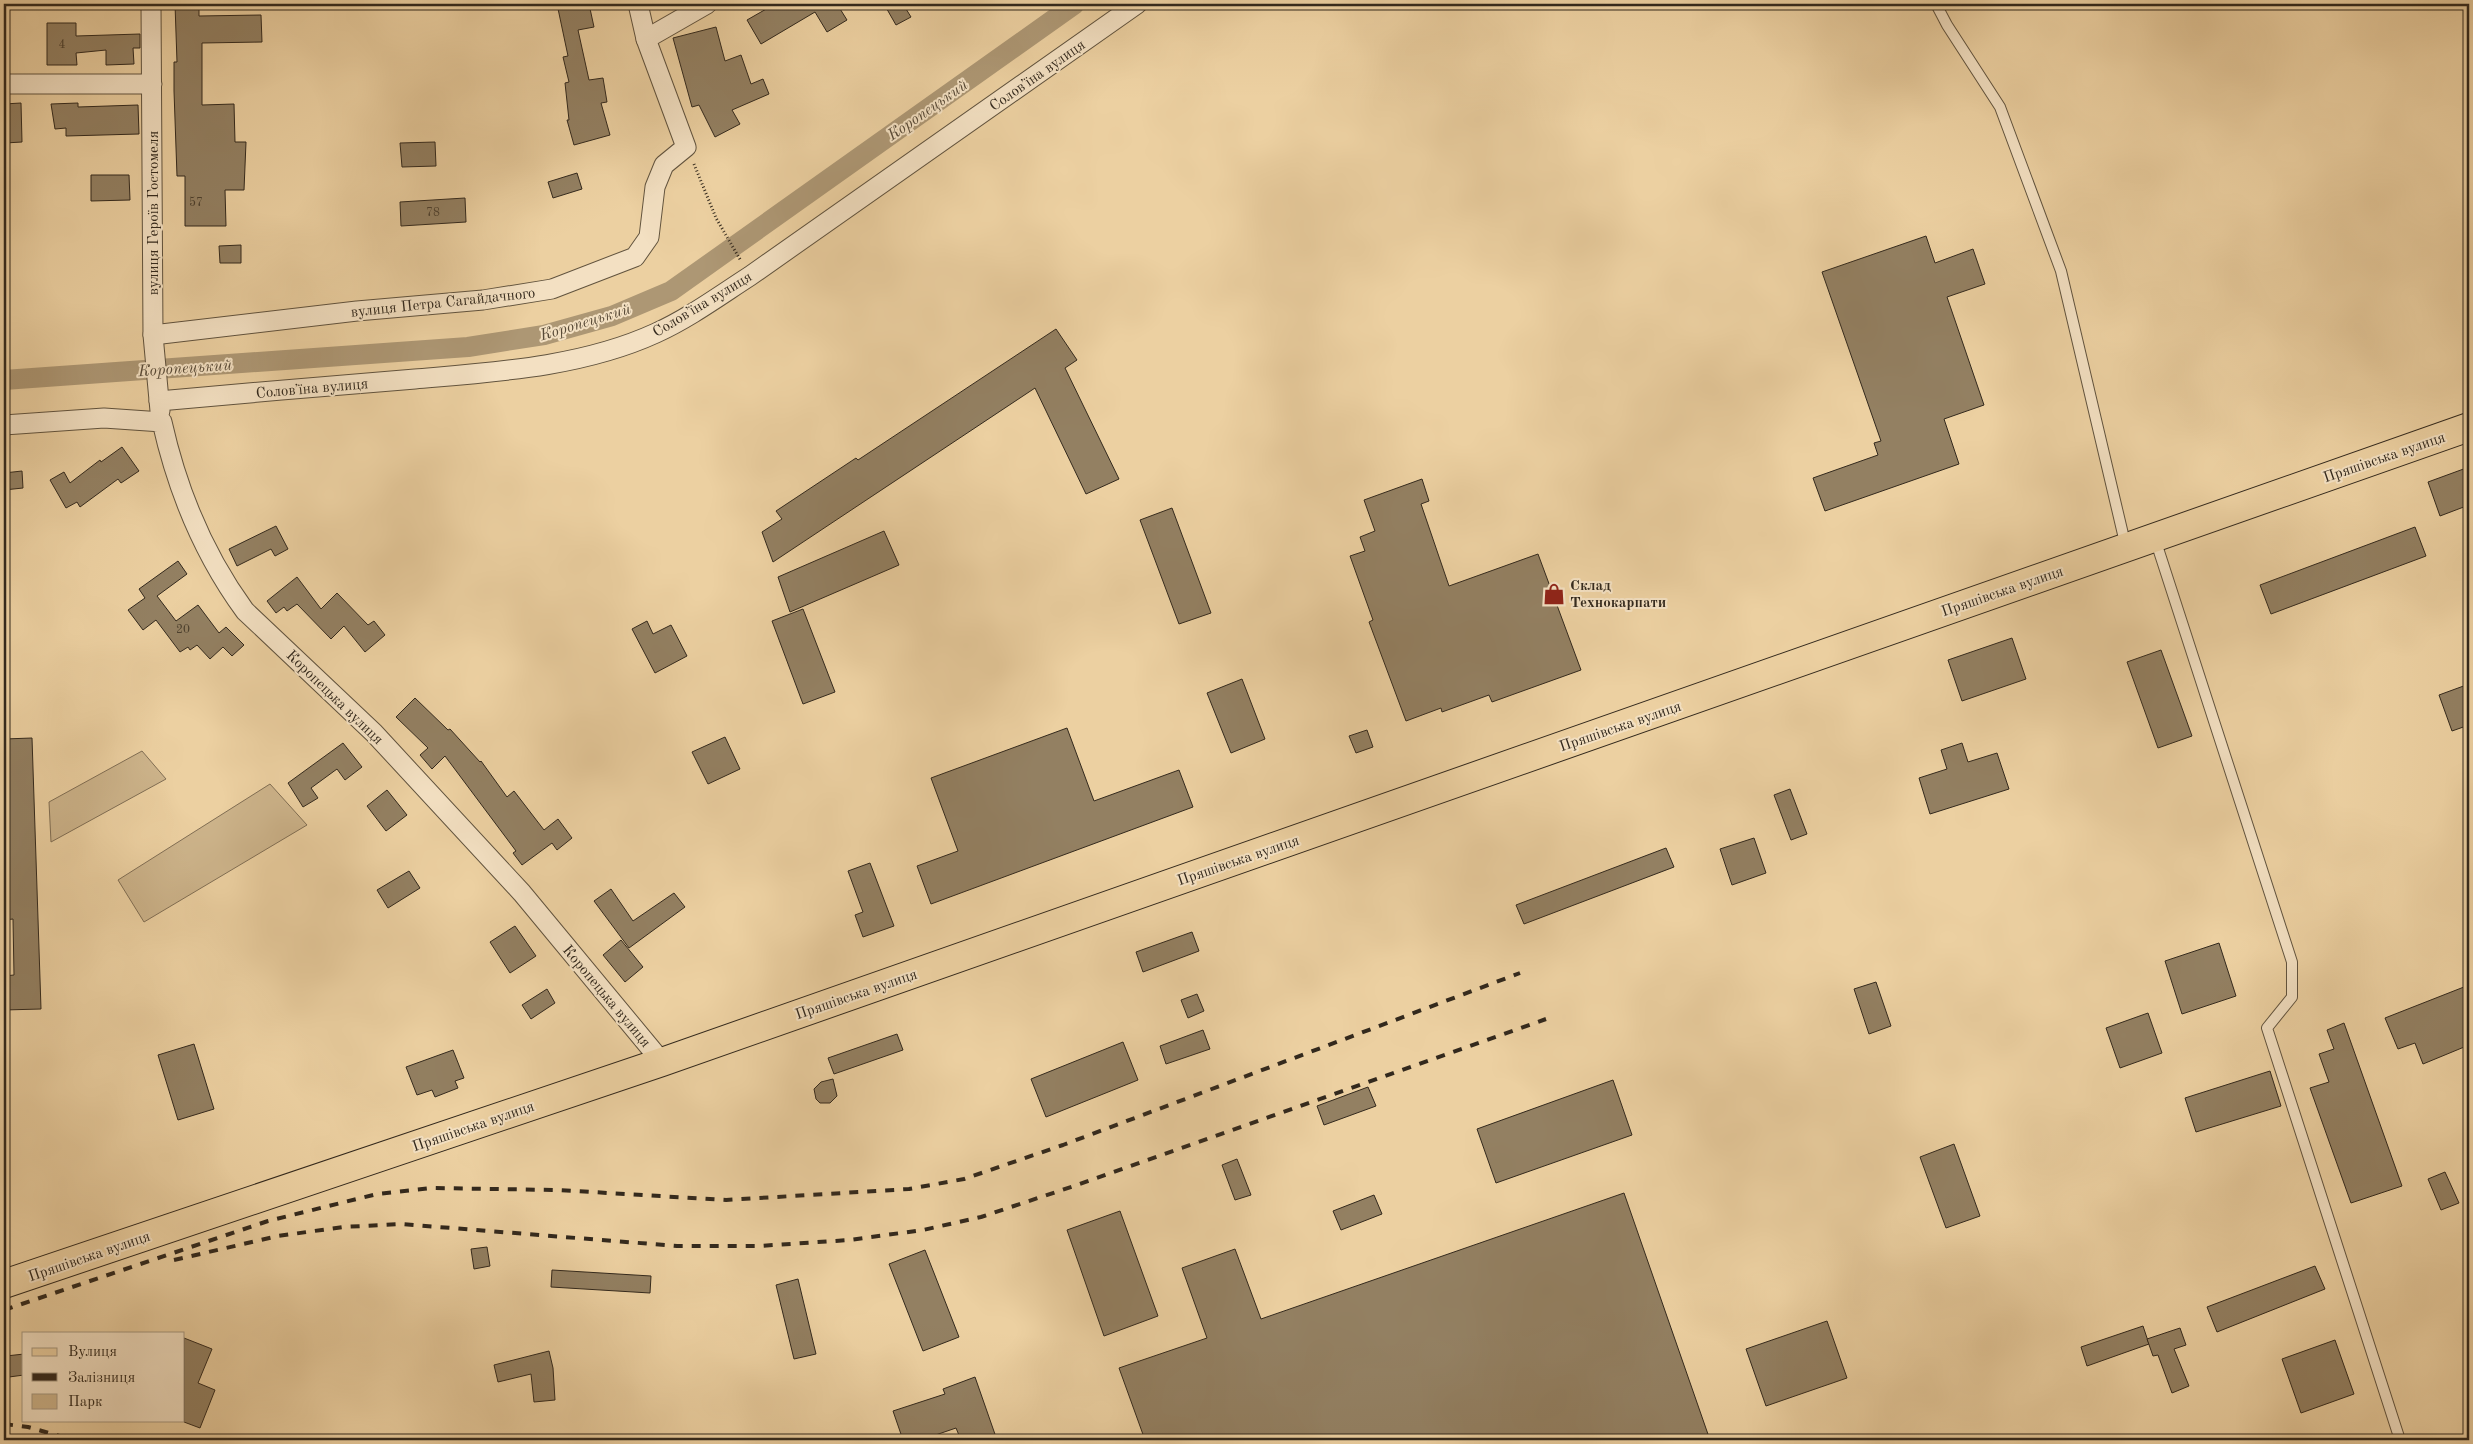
<svg xmlns="http://www.w3.org/2000/svg" width="2473" height="1444" font-family="'Old Standard TT',serif">
  <style>
    .green { fill: #cdb48b; stroke: #806e54 }
    .lines { fill: none; stroke-linecap: round; stroke-linejoin: round }
    .canal { stroke: #ad9774; stroke-width: 20 }
    .building { fill: #938062; stroke: #33291d }
    .service-casing { stroke: #61533e; stroke-width: 12 }
    .minor-casing { stroke: #61533e; stroke-width: 21 }
    .primary-casing { stroke: #33291d; stroke-width: 30 }
    .path { stroke: #33291d; stroke-width: 3; stroke-dasharray: 1 2.5; stroke-linecap: butt }
    .service { stroke: #f3e0c2; stroke-width: 10 }
    .minor { stroke: #f3e0c2; stroke-width: 19 }
    .primary { stroke: #ecd0a1; stroke-width: 28 }
    .rail { stroke: #33291d; stroke-width: 4; stroke-dasharray: 9 9; stroke-linecap: butt }
    .labels { text-anchor: middle; stroke-width: 4; stroke-linejoin: round; paint-order: stroke }
    .number-label { font-size: 12px; fill: #4b3f2e }
    .street-label { font-size: 15px; fill: #33291d; stroke: #f3e0c2 }
    .poi-label { font-size: 15px; font-weight: bold; fill: #33291d; stroke: #f3e0c2; text-anchor: start }
    .water-label { font-size: 16px; font-style: italic; fill: #584a37; stroke: #f3e0c2 }
  </style>
  <rect width="100%" height="100%" fill="#ecd0a1"/>
  <filter id="stains"><feTurbulence type="fractalNoise" baseFrequency=".004" numOctaves="4"/><feColorMatrix values="0 0 0 0 .2 0 0 0 0 .09 0 0 0 0 .02 0 0 0 .5 -.17"/></filter>
  <radialGradient id="worn" r=".72"><stop offset=".6" stop-color="#630" stop-opacity="0"/><stop offset="1" stop-color="#630" stop-opacity=".3"/></radialGradient>
  <!-- green -->
  <g class="green">
    <path d="M142,751L166,779L51,842L49,802Z"/>
    <path d="M270,784L307,825L144,922L118,880Z"/>
  </g>
  <g class="lines">
    <!-- canal -->
    <path class="canal" d="M4,380L468,347L544,335L612,316L671,291L1075,4"/>
  </g>
  <!-- building -->
  <g class="building">
    <path d="M175,4H199V16L261,15L262,42L202,43V105L234,104L235,142H246L244,190H225L226,226H185V176H177L174,91V62H177Z"/>
    <path d="M557,4H589L594,27L578,30L589,80L603,78L607,102L601,103L610,135L574,145L567,120H569L565,83L569,82L563,57L568,56Z"/>
    <path d="M775,4H837L847,20L827,32L815,12L761,44L747,20Z"/>
    <path d="M884,4H903L911,17L896,25Z"/>
    <path d="M47,23H76V36L140,34V48H133L134,64L106,65V50L76,53L77,65H47Z"/>
    <path d="M716,27L725,61L741,55L751,84L763,79L769,94L732,110L740,124L715,137L699,105L692,107L673,38Z"/>
    <path d="M21,103L22,142L5,143L4,104Z"/>
    <path d="M78,103V107L138,105L139,134L66,136V128L55,129L51,104Z"/>
    <path d="M435,142L436,166L402,167L400,143Z"/>
    <path d="M577,173L582,189L553,198L548,182Z"/>
    <path d="M91,175H129L130,200L91,201Z"/>
    <path d="M465,198L466,222L401,226L400,202Z"/>
    <path d="M1926,236L1935,263L1973,249L1985,284L1947,297L1984,405L1944,419L1959,464L1825,511L1813,478L1878,455L1874,443L1881,441L1822,272Z"/>
    <path d="M241,245V263H220L219,246Z"/>
    <path d="M1056,329L1077,360L1065,368L1119,479L1086,494L1035,388L773,562L762,532L782,519L776,511L856,458L858,460Z"/>
    <path d="M122,447L139,471L121,483L118,479L80,507L77,502L66,508L50,480L64,472L70,483L100,460L101,462Z"/>
    <path d="M2469,467V505L2440,516L2428,482Z"/>
    <path d="M22,471L23,488L4,490V473Z"/>
    <path d="M1422,479L1429,501L1421,504L1449,586L1538,554L1581,670L1492,702L1489,695L1442,712L1441,708L1406,721L1369,622L1373,620L1350,556L1365,551L1360,537L1375,531L1364,500Z"/>
    <path d="M1172,508L1211,613L1179,624L1140,520Z"/>
    <path d="M276,526L288,549L275,556L271,549L237,566L229,549Z"/>
    <path d="M2415,527L2426,556L2271,614L2260,585Z"/>
    <path d="M884,531L899,565L790,612L778,577Z"/>
    <path d="M178,561L187,574L157,596L176,621L198,605L219,633L226,627L244,645L232,656L223,647L210,659L197,645L190,650L188,647L180,652L156,620L143,630L128,610L145,598L139,589Z"/>
    <path d="M297,577L321,609L337,593L368,625L374,621L385,635L365,652L344,626L331,639L297,604L287,611L284,607L276,613L267,601Z"/>
    <path d="M803,609L835,692L803,704L772,621Z"/>
    <path d="M647,621L653,634L671,625L687,656L655,673L632,629Z"/>
    <path d="M2012,638L2026,679L1962,701L1948,660Z"/>
    <path d="M2161,650L2192,736L2158,748L2127,662Z"/>
    <path d="M1242,679L1265,739L1231,753L1207,693Z"/>
    <path d="M2469,684V725L2452,731L2439,695Z"/>
    <path d="M415,698L448,730L450,729L480,762L481,761L507,797L514,791L544,830L558,819L572,838L557,850L552,843L522,865L513,853L516,851L445,756L432,769L420,755L428,748L396,717Z"/>
    <path d="M1067,728L1094,801L1179,770L1193,807L931,904L917,866L958,851L931,778Z"/>
    <path d="M1367,730L1373,747L1356,753L1349,736Z"/>
    <path d="M725,737L740,769L708,784L692,752Z"/>
    <path d="M32,738L41,1009L4,1010V976L14,975L13,919L4,920V886H6L4,739Z"/>
    <path d="M343,743L362,767L345,780L337,769L311,788L318,798L303,807L288,783Z"/>
    <path d="M1962,743L1968,762L1997,753L2009,789L1930,814L1919,778L1947,769L1941,750Z"/>
    <path d="M1790,789L1807,834L1791,840L1774,795Z"/>
    <path d="M387,790L407,815L386,831L367,806Z"/>
    <path d="M1754,838L1766,873L1732,885L1720,849Z"/>
    <path d="M1666,848L1674,867L1524,924L1516,905Z"/>
    <path d="M870,863L894,926L863,937L855,915L863,912L848,871Z"/>
    <path d="M409,871L420,888L388,908L377,890Z"/>
    <path d="M611,889L633,921L674,893L685,907L629,948L594,901Z"/>
    <path d="M515,926L536,956L510,973L490,942Z"/>
    <path d="M1192,932L1199,951L1143,972L1136,952Z"/>
    <path d="M621,940L643,967L625,982L603,955Z"/>
    <path d="M2219,943L2236,996L2182,1014L2165,961Z"/>
    <path d="M1876,982L1891,1026L1869,1034L1854,989Z"/>
    <path d="M2469,985V1045L2423,1064L2415,1043L2398,1049L2385,1018Z"/>
    <path d="M547,989L555,1003L531,1019L522,1005Z"/>
    <path d="M1197,994L1204,1011L1188,1018L1181,1000Z"/>
    <path d="M2148,1013L2162,1053L2120,1068L2106,1028Z"/>
    <path d="M2344,1023L2402,1186L2351,1203L2310,1088L2329,1082L2319,1054L2334,1049L2327,1030Z"/>
    <path d="M1203,1030L1210,1049L1166,1064L1160,1046Z"/>
    <path d="M897,1034L903,1050L834,1074L828,1058Z"/>
    <path d="M1123,1042L1138,1080L1046,1117L1031,1079Z"/>
    <path d="M194,1044L214,1109L178,1120L158,1055Z"/>
    <path d="M453,1050L464,1078L455,1081L458,1088L435,1097L432,1090L417,1095L406,1067Z"/>
    <path d="M2270,1071L2281,1106L2196,1132L2185,1098Z"/>
    <path d="M833,1079L837,1096L830,1103H820L816,1099L814,1089L821,1082Z"/>
    <path d="M1613,1080L1632,1135L1496,1183L1477,1129Z"/>
    <path d="M1368,1087L1376,1106L1324,1125L1317,1106Z"/>
    <path d="M1954,1144L1980,1216L1946,1228L1920,1157Z"/>
    <path d="M1237,1159L1251,1195L1235,1200L1222,1165Z"/>
    <path d="M2445,1172L2459,1203L2441,1210L2428,1179Z"/>
    <path d="M1624,1193L1710,1440H1145L1119,1368L1207,1338L1182,1268L1235,1249L1261,1319Z"/>
    <path d="M1374,1195L1382,1214L1341,1230L1333,1211Z"/>
    <path d="M1120,1211L1158,1316L1104,1336L1067,1230Z"/>
    <path d="M487,1247L490,1266L474,1269L471,1249Z"/>
    <path d="M925,1250L959,1337L923,1351L889,1264Z"/>
    <path d="M2315,1266L2325,1289L2217,1332L2207,1307Z"/>
    <path d="M552,1270L651,1276L650,1293L551,1287Z"/>
    <path d="M798,1279L816,1354L794,1359L776,1285Z"/>
    <path d="M1827,1321L1847,1378L1766,1406L1746,1349Z"/>
    <path d="M2143,1326L2149,1344L2087,1366L2081,1347Z"/>
    <path d="M2180,1328L2186,1345L2174,1349L2189,1386L2172,1393L2158,1355L2153,1356L2147,1339Z"/>
    <path d="M184,1338L212,1349L198,1383L215,1390L200,1428L184,1422Z"/>
    <path d="M2335,1340L2354,1394L2301,1413L2282,1359Z"/>
    <path d="M549,1351L553,1368L555,1400L534,1402L531,1374L498,1382L494,1365Z"/>
    <path d="M24,1354V1375L9,1377L6,1356Z"/>
    <path d="M975,1377L997,1440H961L956,1428L921,1440H903L893,1411L945,1394L943,1389Z"/>
  </g>
  <g class="lines">
    <!-- service casing -->
    <g class="service-casing">
      <g id="service">
        <path d="M1936,4L1947,25L2000,107L2061,271L2126,547"/>
        <path d="M2155,539L2292,962V997L2267,1028L2400,1440"/>
      </g>
    </g>
    <!-- minor casing -->
    <g class="minor-casing">
      <g id="minor">
        <path d="M151,4L153,335L160,411"/>
        <path d="M646,39L707,4"/>
        <path d="M4,84H152"/>
        <path d="M153,335L357,311L483,300L552,289L635,257L649,237L655,187L664,165L686,147L646,39L638,4"/>
        <path d="M159,401C244,393 330,386 415,379C495,372 582,367 656,333C689,318 719,296 750,276L1137,4"/>
        <path d="M4,425L104,418L162,422C177,489 204,555 245,611L374,733L522,893L662,1062"/>
      </g>
    </g>
    <!-- primary casing -->
    <g class="primary-casing">
      <path id="primary" d="M4,1284L662,1062L2469,427"/>
    </g>
    <!-- path -->
    <path class="path" d="M694,164L716,218L741,261"/>
    <!-- service -->
    <use href="#service" class="service"/>
    <!-- minor -->
    <use href="#minor" class="minor"/>
    <!-- primary -->
    <use href="#primary" class="primary"/>
    <!-- rail -->
    <g class="rail">
      <path d="M174,1260L278,1236L343,1227L401,1224L677,1246H759L849,1240L923,1230L981,1217L1077,1185L1546,1019"/>
      <path d="M4,1310L268,1221L377,1194L432,1188L558,1190L726,1200L909,1189L964,1179L1063,1145L1520,973"/>
      <path d="M4,1424L28,1427L73,1440"/>
    </g>
  </g>
  <!-- icons -->
  <defs>
    <g id="shop-bare" transform="scale(1.725)"><path d="M-5-2.5h2.3a2.7 3.5 0 0 1 5.4 0H5L5.5 6h-11ZM-1.5-2.5h3a1.5 2.3 0 0 0-3 0Z" fill="#8f2418" stroke="#f3e0c2" stroke-width="2.5" paint-order="stroke"/></g>
  </defs>
  <g fill-rule="evenodd">
    <use href="#shop-bare" x="1554" y="594"/>
  </g>
  <g class="labels">
    <!-- number labels -->
    <g class="number-label">
      <text x="62" y="48">4</text>
      <text x="196" y="206">57</text>
      <text x="433" y="216">78</text>
      <text x="183" y="633">20</text>
    </g>
    <!-- street labels -->
    <g class="street-label">
      <text transform="translate(1037 75) rotate(-35)" y="5">Соловʼїна вулиця</text>
      <text transform="translate(153 213) rotate(-90)" y="5">вулиця Героїв Гостомеля</text>
      <text transform="translate(443 302) rotate(-6)" y="5">вулиця Петра Сагайдачного</text>
      <text transform="translate(702 304) rotate(-31)" y="5">Соловʼїна вулиця</text>
      <text transform="translate(312 388) rotate(-5)" y="5">Соловʼїна вулиця</text>
      <text transform="translate(2384 457) rotate(-19)" y="5">Пряшівська вулиця</text>
      <text transform="translate(2002 591) rotate(-19)" y="5">Пряшівська вулиця</text>
      <text transform="translate(335 697) rotate(44)" y="5">Коропецька вулиця</text>
      <text transform="translate(1620 726) rotate(-19)" y="5">Пряшівська вулиця</text>
      <text transform="translate(1238 860) rotate(-19)" y="5">Пряшівська вулиця</text>
      <text transform="translate(856 994) rotate(-19)" y="5">Пряшівська вулиця</text>
      <text transform="translate(607 996) rotate(50)" y="5">Коропецька вулиця</text>
      <text transform="translate(473 1126) rotate(-19)" y="5">Пряшівська вулиця</text>
      <text transform="translate(89 1256) rotate(-19)" y="5">Пряшівська вулиця</text>
    </g>
    <!-- poi labels -->
    <g class="poi-label">
      <text x="1570" y="590">Склад<tspan x="1570" dy="17">Технокарпати</tspan></text>
    </g>
    <!-- water labels -->
    <g class="water-label">
      <text transform="translate(927 109) rotate(-35)" y="6">Коропецький</text>
      <text transform="translate(585 321) rotate(-17)" y="6">Коропецький</text>
      <text transform="translate(185 367) rotate(-4)" y="6">Коропецький</text>
    </g>
  </g>
  <!-- margin -->
  <rect width="2473" height="1444" fill="none" stroke="#ecd0a1" stroke-width="20"/>
  <rect x="5" y="5" width="2463" height="1434" fill="none" stroke="#33291d" stroke-width="2.5"/>
  <rect x="10" y="10" width="2453" height="1424" fill="none" stroke="#33291d"/>
  <!-- legend -->
  <rect x="22" y="1332" width="162" height="90" fill="#f3e0c2" stroke="#a69780"/>
  <rect x="32" y="1348" width="25" height="8" fill="#ecd0a1" stroke="#a69780"/>
  <text x="68" y="1356" font-size="15" fill="#33291d">Вулиця</text>
  <rect x="32" y="1373" width="25" height="8" fill="#33291d" stroke="#a69780"/>
  <text x="68" y="1382" font-size="15" fill="#33291d">Залізниця</text>
  <rect x="32" y="1394" width="25" height="15" fill="#cdb48b" stroke="#a69780"/>
  <text x="68" y="1406" font-size="15" fill="#33291d">Парк</text>
  <rect width="100%" height="100%" filter="url(#stains)"/>
  <rect width="100%" height="100%" fill="url(#worn)"/>
</svg>
